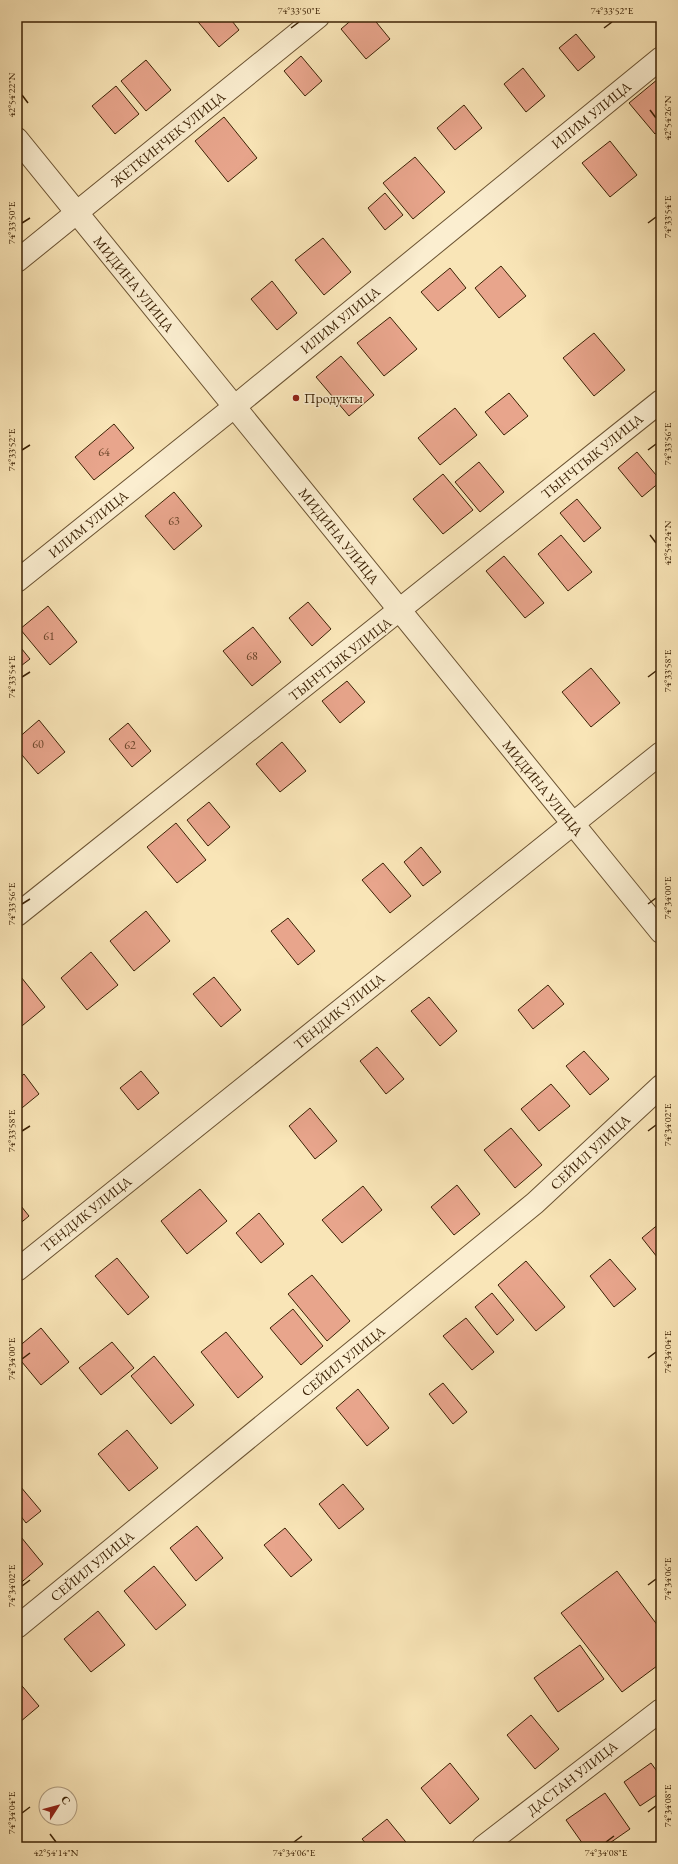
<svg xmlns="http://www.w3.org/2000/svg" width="678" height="1864" font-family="'EB Garamond',serif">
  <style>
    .building { fill: #e8a58c; stroke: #3c2205 }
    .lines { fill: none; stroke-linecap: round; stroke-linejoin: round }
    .minor-casing { stroke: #6b5332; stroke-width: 24 }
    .minor { stroke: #fbeed0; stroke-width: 22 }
    .ticks { fill: none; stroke: #3c2205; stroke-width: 1.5 }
    .poi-dot { fill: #8f2418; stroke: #fbeed0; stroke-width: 1.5 }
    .labels { text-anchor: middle; stroke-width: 3; stroke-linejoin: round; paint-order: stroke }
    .number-label { font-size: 12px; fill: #674327 }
    .street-label { font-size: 14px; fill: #3c2205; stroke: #fbeed0 }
    .poi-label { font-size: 14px; fill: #3c2205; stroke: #fbeed0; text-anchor: start }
    .neatline { fill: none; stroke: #3c2205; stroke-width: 1.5 }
    .ticks-label { font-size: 10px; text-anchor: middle; fill: #3c2205 }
  </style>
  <rect width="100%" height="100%" fill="#f9e5b7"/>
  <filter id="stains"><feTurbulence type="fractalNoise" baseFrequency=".005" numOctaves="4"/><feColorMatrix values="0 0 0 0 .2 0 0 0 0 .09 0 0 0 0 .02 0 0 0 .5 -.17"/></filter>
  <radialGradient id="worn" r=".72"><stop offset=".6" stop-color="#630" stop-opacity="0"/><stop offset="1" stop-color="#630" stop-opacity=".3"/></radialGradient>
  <!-- building -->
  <g class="building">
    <path d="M194,17H229L239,30L219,47Z"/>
    <path d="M355,17H372L390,39L366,59L341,29Z"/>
    <path d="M576,34L595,57L578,71L559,48Z"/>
    <path d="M301,56L322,81L305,96L284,71Z"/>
    <path d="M146,60L171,90L146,111L121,81Z"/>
    <path d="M523,68L545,96L526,112L504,84Z"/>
    <path d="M658,79L661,82V129L655,134L629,103Z"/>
    <path d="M116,86L139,114L115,134L92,106Z"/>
    <path d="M464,105L482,128L455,150L437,128Z"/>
    <path d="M224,117L257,158L228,182L195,141Z"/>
    <path d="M610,141L637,175L610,197L582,163Z"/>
    <path d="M415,157L445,192L413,219L383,183Z"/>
    <path d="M385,193L403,215L385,230L368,208Z"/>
    <path d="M323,238L351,272L324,295L295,260Z"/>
    <path d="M501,266L526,296L499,318L475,288Z"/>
    <path d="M450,268L466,288L438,311L421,292Z"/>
    <path d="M272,281L297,313L277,330L251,299Z"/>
    <path d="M390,317L417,349L384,376L357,343Z"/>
    <path d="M594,333L625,370L594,396L563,358Z"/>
    <path d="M341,356L374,395L349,416L316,377Z"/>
    <path d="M509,393L528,416L504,435L485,412Z"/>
    <path d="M455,408L477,435L440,465L418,438Z"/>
    <path d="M114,424L134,448L94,480L75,457Z"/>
    <path d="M637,452L661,481L642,497L618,468Z"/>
    <path d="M479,462L504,492L480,512L455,482Z"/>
    <path d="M443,474L473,510L443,534L413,499Z"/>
    <path d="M174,492L202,526L174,550L145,516Z"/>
    <path d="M577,499L601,528L584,542L560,513Z"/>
    <path d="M561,535L592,572L568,591L538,554Z"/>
    <path d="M504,556L544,603L525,618L486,571Z"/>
    <path d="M308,602L331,629L312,646L289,618Z"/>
    <path d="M48,606L77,642L50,665L20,629Z"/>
    <path d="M253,627L281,662L252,686L223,651Z"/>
    <path d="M17,643L30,659L17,669Z"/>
    <path d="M591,668L620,703L591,727L562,692Z"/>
    <path d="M347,681L365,702L340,723L322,701Z"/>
    <path d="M39,720L65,752L38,774L17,749V739Z"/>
    <path d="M128,723L151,751L132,767L109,739Z"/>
    <path d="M282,742L306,771L280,792L256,764Z"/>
    <path d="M209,802L230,827L208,846L187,820Z"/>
    <path d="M176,823L206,860L177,883L147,847Z"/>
    <path d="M421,847L441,872L423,886L404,862Z"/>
    <path d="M383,863L411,896L390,913L362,880Z"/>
    <path d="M146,911L170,941L134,971L110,941Z"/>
    <path d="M288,918L315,951L298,965L271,931Z"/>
    <path d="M91,952L118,985L87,1010L61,978Z"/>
    <path d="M17,972L45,1007L17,1030Z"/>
    <path d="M214,977L241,1010L221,1027L193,994Z"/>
    <path d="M548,985L564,1004L533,1029L518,1010Z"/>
    <path d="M429,997L457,1031L440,1046L411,1011Z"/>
    <path d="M377,1047L404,1079L386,1094L360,1061Z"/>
    <path d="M584,1051L609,1079L590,1095L566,1066Z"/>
    <path d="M141,1071L159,1093L138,1110L120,1088Z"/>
    <path d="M24,1074L39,1094L17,1112V1080Z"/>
    <path d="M551,1084L570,1106L539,1131L521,1109Z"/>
    <path d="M310,1108L337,1141L315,1159L289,1126Z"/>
    <path d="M511,1128L542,1165L515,1188L484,1150Z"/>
    <path d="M457,1185L480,1214L454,1235L431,1207Z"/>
    <path d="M363,1186L382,1210L342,1243L322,1220Z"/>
    <path d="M200,1189L227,1221L187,1254L161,1221Z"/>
    <path d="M17,1201L29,1216L17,1226Z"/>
    <path d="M259,1213L284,1244L261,1263L236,1233Z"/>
    <path d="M661,1222V1262L642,1238Z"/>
    <path d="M117,1258L149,1297L128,1315L95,1276Z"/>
    <path d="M610,1259L636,1289L614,1307L590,1276Z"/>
    <path d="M526,1261L565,1307L536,1331L498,1285Z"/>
    <path d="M312,1275L350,1321L327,1341L288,1294Z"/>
    <path d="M492,1293L514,1320L497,1335L475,1307Z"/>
    <path d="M293,1309L323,1346L301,1365L270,1328Z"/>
    <path d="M466,1318L494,1352L472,1370L443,1336Z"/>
    <path d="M41,1328L69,1362L41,1385L17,1356V1348Z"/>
    <path d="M226,1332L263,1377L238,1398L201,1352Z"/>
    <path d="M112,1342L134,1368L101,1395L79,1368Z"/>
    <path d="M154,1356L194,1405L171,1424L131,1376Z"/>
    <path d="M443,1383L467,1412L453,1424L429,1394Z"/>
    <path d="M358,1389L389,1428L367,1446L336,1408Z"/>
    <path d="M127,1430L158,1468L129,1491L98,1454Z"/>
    <path d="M343,1484L364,1509L339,1529L319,1504Z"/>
    <path d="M20,1486L41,1511L26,1523L17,1511V1488Z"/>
    <path d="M197,1526L223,1558L196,1581L170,1548Z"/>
    <path d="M285,1528L312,1560L291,1577L264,1545Z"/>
    <path d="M21,1537L43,1564L17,1586V1541Z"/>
    <path d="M154,1566L186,1605L156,1630L124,1591Z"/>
    <path d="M617,1571L661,1630V1663L622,1692L561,1613Z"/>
    <path d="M98,1611L125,1645L91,1672L64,1639Z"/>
    <path d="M580,1645L604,1679L558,1712L534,1678Z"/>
    <path d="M17,1680L39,1706L20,1722L17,1718Z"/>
    <path d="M531,1715L559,1749L535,1769L507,1735Z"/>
    <path d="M450,1763L479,1799L450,1824L421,1788Z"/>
    <path d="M651,1763L661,1777V1792L640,1806L624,1782Z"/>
    <path d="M605,1793L630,1829L604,1847H585L566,1820Z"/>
    <path d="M387,1819L410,1847H369L362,1839Z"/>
  </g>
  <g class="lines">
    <!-- minor casing -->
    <g class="minor-casing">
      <g id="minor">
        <path d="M17,139L661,932"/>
        <path d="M17,261L318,17"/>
        <path d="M17,581L234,407L661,58"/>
        <path d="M17,915L661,401"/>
        <path d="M17,1270L661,753"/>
        <path d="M17,1627L535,1203L661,1086"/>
        <path d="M483,1847L661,1710"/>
      </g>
    </g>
    <!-- minor -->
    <use href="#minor" class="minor"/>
  </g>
  <!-- ticks -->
  <path class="ticks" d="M291,28L299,22M604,28L612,22M22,95L28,103M650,110L656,118M22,223L30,218M648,223L656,217M22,450L30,445M648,450L656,444M650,535L656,543M22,677L30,672M648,677L656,671M22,904L30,899M648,904L656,898M22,1131L30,1126M648,1131L656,1125M648,1358L656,1352M22,1359L30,1353M648,1585L656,1579M22,1586L30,1580M648,1812L656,1806M22,1813L30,1807M50,1834L56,1842M294,1842L302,1836M606,1842L614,1836"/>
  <!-- markers -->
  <circle class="poi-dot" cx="296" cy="398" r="4"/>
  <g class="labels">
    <!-- number labels -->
    <g class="number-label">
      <text x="104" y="456">64</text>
      <text x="174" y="525">63</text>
      <text x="49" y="640">61</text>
      <text x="252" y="660">68</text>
      <text x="38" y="748">60</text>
      <text x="130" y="749">62</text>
    </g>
    <!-- street labels -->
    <g class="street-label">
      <text transform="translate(591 115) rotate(-39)" y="5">ИЛИМ УЛИЦА</text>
      <text transform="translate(168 139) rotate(-39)" y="5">ЖЕТКИНЧЕК УЛИЦА</text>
      <text transform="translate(134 284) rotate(51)" y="5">МИДИНА УЛИЦА</text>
      <text transform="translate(340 320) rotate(-39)" y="5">ИЛИМ УЛИЦА</text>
      <text transform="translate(592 456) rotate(-39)" y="5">ТЫНЧТЫК УЛИЦА</text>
      <text transform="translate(88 524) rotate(-39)" y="5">ИЛИМ УЛИЦА</text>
      <text transform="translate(339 536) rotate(51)" y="5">МИДИНА УЛИЦА</text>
      <text transform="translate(340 659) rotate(-38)" y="5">ТЫНЧТЫК УЛИЦА</text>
      <text transform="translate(543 788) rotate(51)" y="5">МИДИНА УЛИЦА</text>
      <text transform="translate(339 1011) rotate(-39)" y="5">ТЕНДИК УЛИЦА</text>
      <text transform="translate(590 1152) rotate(-43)" y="5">СЕЙИЛ УЛИЦА</text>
      <text transform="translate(86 1214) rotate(-39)" y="5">ТЕНДИК УЛИЦА</text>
      <text transform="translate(343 1361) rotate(-39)" y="5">СЕЙИЛ УЛИЦА</text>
      <text transform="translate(92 1566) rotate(-39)" y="5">СЕЙИЛ УЛИЦА</text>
      <text transform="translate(572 1778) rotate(-38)" y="5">ДАСТАН УЛИЦА</text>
    </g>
    <!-- poi labels -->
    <g class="poi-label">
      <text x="304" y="403">Продукты</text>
    </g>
  </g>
  <!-- margin -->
  <rect width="678" height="1864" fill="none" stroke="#f9e5b7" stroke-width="44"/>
  <!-- north arrow -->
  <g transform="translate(58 1806) rotate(54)"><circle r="19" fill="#fbeed0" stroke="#af9c7f"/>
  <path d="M0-3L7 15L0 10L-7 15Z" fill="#8f2418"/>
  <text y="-6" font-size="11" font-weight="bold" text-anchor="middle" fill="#3c2205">С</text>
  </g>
  <rect x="22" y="22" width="634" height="1820" class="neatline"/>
  <g class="ticks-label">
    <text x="299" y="14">74°33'50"E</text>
    <text x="612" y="14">74°33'52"E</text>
    <text transform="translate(11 95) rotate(-90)" y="4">42°54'22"N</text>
    <text transform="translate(667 118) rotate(-90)" y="4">42°54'26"N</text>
    <text transform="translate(667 217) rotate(-90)" y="4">74°33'54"E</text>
    <text transform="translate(11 223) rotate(-90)" y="4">74°33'50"E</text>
    <text transform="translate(667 444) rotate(-90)" y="4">74°33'56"E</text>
    <text transform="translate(11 450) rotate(-90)" y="4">74°33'52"E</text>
    <text transform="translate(667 543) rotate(-90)" y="4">42°54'24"N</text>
    <text transform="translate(667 671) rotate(-90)" y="4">74°33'58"E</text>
    <text transform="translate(11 677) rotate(-90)" y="4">74°33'54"E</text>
    <text transform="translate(667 898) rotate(-90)" y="4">74°34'00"E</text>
    <text transform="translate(11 904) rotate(-90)" y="4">74°33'56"E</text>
    <text transform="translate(667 1125) rotate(-90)" y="4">74°34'02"E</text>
    <text transform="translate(11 1131) rotate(-90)" y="4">74°33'58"E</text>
    <text transform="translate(667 1352) rotate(-90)" y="4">74°34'04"E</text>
    <text transform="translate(11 1359) rotate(-90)" y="4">74°34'00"E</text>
    <text transform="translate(667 1579) rotate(-90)" y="4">74°34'06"E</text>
    <text transform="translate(11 1586) rotate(-90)" y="4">74°34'02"E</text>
    <text transform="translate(667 1806) rotate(-90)" y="4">74°34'08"E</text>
    <text transform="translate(11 1813) rotate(-90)" y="4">74°34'04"E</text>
    <text x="56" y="1856">42°54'14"N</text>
    <text x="294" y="1856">74°34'06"E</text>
    <text x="606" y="1856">74°34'08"E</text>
  </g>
  <rect width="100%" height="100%" filter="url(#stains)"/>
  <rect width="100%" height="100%" fill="url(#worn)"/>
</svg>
